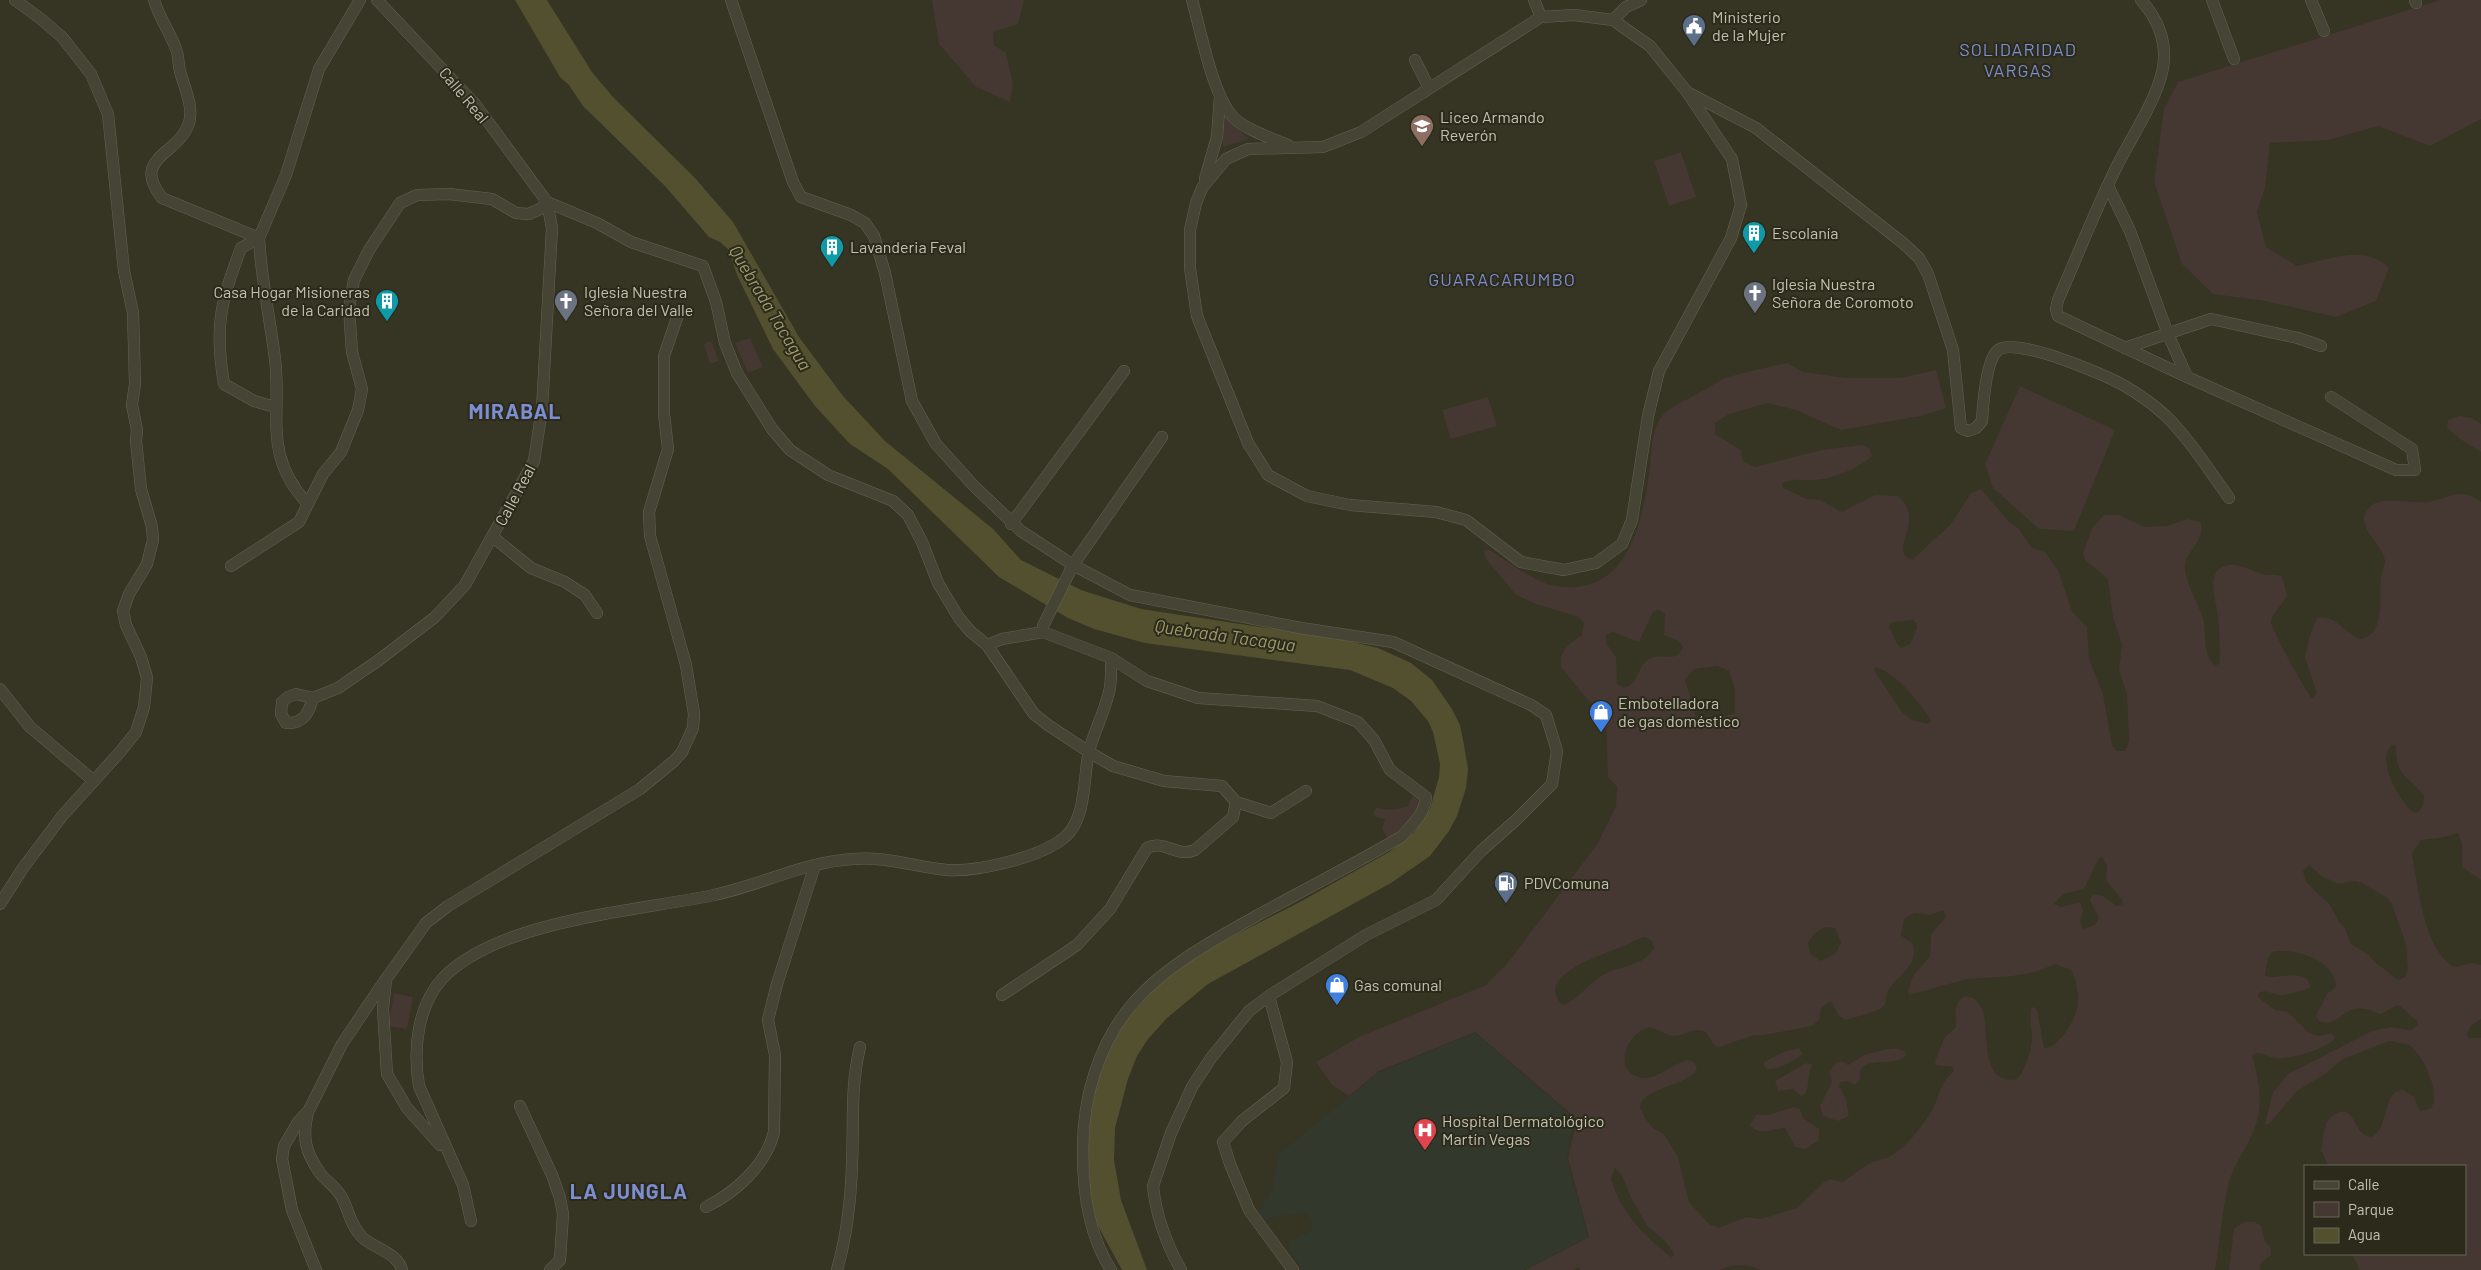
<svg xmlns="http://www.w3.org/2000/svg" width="2481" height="1270" font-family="Barlow,sans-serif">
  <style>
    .medical { fill: #33382d }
    .green { fill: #453732; fill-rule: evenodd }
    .water { fill: #535030 }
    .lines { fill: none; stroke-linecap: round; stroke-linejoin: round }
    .street-casing { stroke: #646353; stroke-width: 12 }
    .street { stroke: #464535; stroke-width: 11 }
    .labels { text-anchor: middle; stroke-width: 4; stroke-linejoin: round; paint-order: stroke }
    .poi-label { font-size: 16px; fill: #c3c2b0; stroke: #2b2a1b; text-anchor: start }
    .street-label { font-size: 16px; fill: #c3c2b0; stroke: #2b2a1b }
    .neighbourhood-label { font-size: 18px; letter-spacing: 1px; fill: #7c8ed1; stroke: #2b2a1b }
    .water-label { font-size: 18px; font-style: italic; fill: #9f9b6c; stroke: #2b2a1b }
    .district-label { font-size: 21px; font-weight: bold; letter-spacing: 1px; fill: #7c8ed1; stroke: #2b2a1b }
  </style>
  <rect width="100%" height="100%" fill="#363422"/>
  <!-- medical -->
  <path class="medical" d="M1475,1033L1575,1119L1566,1157L1588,1237L1523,1270H1302L1289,1247L1290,1241L1313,1230L1307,1211L1265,1219L1258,1213L1272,1190L1279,1154L1380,1072Z"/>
  <!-- green -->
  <g class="green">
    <path d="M932,0H1024L1018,24L993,32L994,45L1006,53L1013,84L1010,102L976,87L939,44Z"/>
    <path d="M2440,0H2481V119L2430,146L2378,126L2328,140L2270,143L2265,188L2257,212L2266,247L2297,266C2328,260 2365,243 2389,268L2376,301L2336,317L2265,301L2213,294L2182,264L2154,182L2164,109L2178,82Z"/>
    <path d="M1223,114L1249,139L1223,147Z"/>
    <path d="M1681,152L1696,197L1669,206L1654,161Z"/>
    <path d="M750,338L763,367L748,373L735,343Z"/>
    <path d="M711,341L719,361L710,364L704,344Z"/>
    <path d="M1787,363L1803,372L1846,378H1900L1936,370L1946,408L1921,416L1841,430L1796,410L1768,403L1729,414L1715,423V434L1741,450L1743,461L1755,467L1821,450L1862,445L1870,449L1872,456C1858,469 1832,479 1814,480C1803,481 1792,477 1782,484L1783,488L1807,499L1820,500L1842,512L1875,495L1898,496C1928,522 1886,549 1912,560L1951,524L1971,493L1981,489L2010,523L2018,528L2032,548L2045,552L2059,572L2072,611L2087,627L2089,659L2103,694L2112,745L2117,751H2125L2129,741L2127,694L2119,670L2122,644L2113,618L2108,579L2085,560L2083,553L2092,528L2104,515H2119L2145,527L2167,526L2187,519L2200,522C2207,538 2188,550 2185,564C2183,577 2199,605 2203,618C2207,632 2202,656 2215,665L2219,664C2221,655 2219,619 2217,610C2214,594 2205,565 2233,565C2243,565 2253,572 2263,574C2269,576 2275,574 2282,576L2287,595C2283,604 2273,612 2271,622C2271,628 2306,692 2312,698L2317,693L2305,657L2310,635L2317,618C2335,614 2344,632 2360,639C2387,635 2378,594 2381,576C2382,571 2385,566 2385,561C2383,542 2349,524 2372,505C2384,496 2413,504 2428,502C2448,498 2462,486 2481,502V880L2462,867V844L2458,833L2440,838L2421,840L2412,854C2418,885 2424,952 2455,967L2472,963L2481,965V1019L2471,1026L2467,1034L2469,1038H2481V1270H2360L2352,1254H2465V1166H2328L2321,1150C2325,1135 2321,1119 2338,1113C2343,1111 2345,1111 2349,1114C2358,1123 2357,1135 2372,1137C2390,1126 2382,1091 2403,1090L2414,1097L2420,1111L2431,1108L2434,1102L2433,1086L2426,1067L2419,1055L2410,1045L2389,1041L2343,1059L2325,1074L2297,1091L2268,1125L2265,1124L2273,1092L2288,1074L2372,1031L2391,1027L2411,1030L2418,1024L2417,1020C2408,1017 2406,1008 2397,1005L2381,1014C2372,1012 2365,1007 2355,1009C2341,1012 2335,1027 2319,1021L2316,1016C2317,1013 2326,996 2327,994C2330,991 2333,990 2336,986C2335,960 2293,947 2272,952L2268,958L2265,975C2275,981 2291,970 2307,979L2311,987C2305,991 2285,995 2279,995C2270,994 2267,989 2259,993L2258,997L2275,1010L2288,1012L2309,1033L2319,1036L2332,1033L2335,1038C2327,1049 2289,1060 2275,1058C2267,1057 2261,1050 2252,1055C2260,1084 2265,1108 2251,1137C2243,1154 2232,1168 2228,1186C2222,1213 2220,1242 2215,1270H1760C1751,1264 1730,1264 1720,1270H1580L1579,1267L1573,1270H1526L1589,1237L1568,1158L1577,1119L1475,1032L1379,1071L1349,1096L1332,1085L1316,1062L1359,1037L1486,985L1506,965L1598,843L1616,806L1617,787L1608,777L1606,715L1598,705L1588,700L1561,667C1559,650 1569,644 1582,635L1584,623L1579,617L1533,603L1515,594L1486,559L1484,550H1489C1510,561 1532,582 1556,586C1626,597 1642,526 1649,473C1652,456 1650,429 1663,415C1670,407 1682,402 1691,397C1701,392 1711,386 1721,380C1731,375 1773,366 1787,363ZM1659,610L1665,614L1664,635L1679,641L1683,647C1677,664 1661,652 1649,659C1637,666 1639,684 1624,688L1617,684L1616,657L1606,643V635L1613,632L1639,642L1653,612ZM1913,620L1916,623L1917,628L1910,644L1901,648L1897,644L1889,626L1893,622ZM1718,666L1729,671L1735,689V713L1701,725L1698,723L1685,680L1694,669ZM1876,667C1898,675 1916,699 1929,717L1931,721L1928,724L1912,720L1902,712L1874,670ZM2392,745L2396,746C2396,780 2408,773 2424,797L2423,805L2418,812L2414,813C2400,802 2375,760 2392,745ZM2102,857L2107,865L2106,880L2122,900L2123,904L2117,906L2103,896L2092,894L2090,900L2099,918L2095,925L2083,929L2080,922L2083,910L2080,902L2061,907L2054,904L2063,894L2084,889L2099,858ZM2309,865L2320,875L2338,884L2355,881L2362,883L2387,898L2392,904L2406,945L2408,969L2405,977L2398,980L2374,961L2369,955L2351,944L2345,928L2339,922L2330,905L2306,882L2303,871ZM1944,910L1946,917L1931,934L1930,956L1913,976L1908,991L1909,995L1967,979L2013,976L2036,972L2055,964L2071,970C2077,979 2079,997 2077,1008C2075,1020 2058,1049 2044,1048L2037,1010L2034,1007L2031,1008C2029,1019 2032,1027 2032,1037C2032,1049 2025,1071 2017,1079C1982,1086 1988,1037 1984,1015C1983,1009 1978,1003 1974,998L1964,996C1952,1007 1956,1012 1956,1027L1945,1037L1935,1061L1936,1065L1953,1067L1954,1071C1936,1086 1940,1101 1928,1117C1917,1132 1905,1148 1889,1157C1883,1160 1876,1160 1870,1163C1861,1168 1852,1176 1842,1182L1831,1179L1824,1182L1797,1208L1771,1216L1761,1219L1746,1217L1719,1228L1709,1224L1689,1202L1678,1157L1664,1134L1653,1128L1645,1118L1640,1107C1643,1087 1687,1087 1697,1069L1694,1062L1687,1060C1675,1063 1656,1079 1644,1078C1611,1074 1625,1034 1649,1027C1659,1029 1665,1036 1676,1036C1684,1035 1694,1028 1703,1031C1711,1034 1710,1045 1719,1047L1754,1035H1764L1812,1026L1819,1020L1821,1008L1831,1001L1839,1016L1846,1020C1855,1017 1872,1013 1880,1009C1889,1004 1884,997 1889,989C1899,975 1919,965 1913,944L1901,935L1904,919L1914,913L1929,915ZM1825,927L1835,928L1841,942L1836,953L1821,961L1810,954L1808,943L1815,933ZM1645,937L1652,941L1654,948C1645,966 1618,966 1603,975C1592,981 1572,1004 1563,1005C1531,976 1607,953 1624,946C1631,943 1637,939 1645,937ZM1615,1168L1622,1175L1631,1198L1647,1226L1664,1240L1674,1253V1256L1671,1257C1644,1236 1621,1212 1611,1179Z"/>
    <path d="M2020,386L2115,430L2074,531L2039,529L1993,488L1985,464Z"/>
    <path d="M1488,397L1497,426L1451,439L1442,410Z"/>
    <path d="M2460,416L2472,418L2481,424V452L2460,439L2447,428L2448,420Z"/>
    <path d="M1413,795L1418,796C1424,813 1406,817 1403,831L1388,839L1382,829L1385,819L1376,817L1373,812L1377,807C1385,811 1399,810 1408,806Z"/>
    <path d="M394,993L413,997L407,1029L388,1026Z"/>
    <path d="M1799,1048L1802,1054C1795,1061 1777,1070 1767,1069L1764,1066V1062L1783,1052Z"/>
    <path d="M1889,1049C1895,1048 1904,1048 1907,1055C1894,1068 1870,1056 1860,1070V1079L1855,1085L1847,1081L1841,1082L1839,1086L1846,1099L1849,1116L1838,1121L1823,1116L1820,1106L1832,1082L1829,1072L1836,1063L1842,1061L1848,1065L1866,1054Z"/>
    <path d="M1806,1063L1812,1065C1807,1074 1810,1086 1805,1094L1801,1096L1793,1089L1778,1091L1775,1081Z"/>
    <path d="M1794,1107L1800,1109L1803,1118L1819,1129V1140L1806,1149L1795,1147L1785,1128C1774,1128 1759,1137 1750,1125L1756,1115H1767Z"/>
    <path d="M2246,1222H2255L2261,1226L2265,1242L2271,1248V1255L2260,1264V1270H2229L2234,1229L2237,1226Z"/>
  </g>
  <!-- water -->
  <path class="water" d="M515,0H547L592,72L613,97L695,178L733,222L799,337L843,396L885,441L993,529L1021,560L1081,590L1141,609L1340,639L1378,648L1411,663L1432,680L1452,709L1460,725L1464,745L1468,769L1466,788L1457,816L1449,831L1430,856L1391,883L1208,984L1167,1018L1148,1039L1137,1056L1128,1079L1115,1128L1114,1160L1121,1200L1147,1270H1122L1097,1224L1089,1199L1085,1152L1095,1081L1118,1031L1133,1012L1166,977L1219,943L1298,903L1389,852L1414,833L1430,809L1439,777L1440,764L1433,732L1428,721L1411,701L1393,688L1350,670L1145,643L1094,629L1068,618L999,577L888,469L850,444L815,406L773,349L737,275L729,250L720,242L709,237L664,185L583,106L569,85L560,77Z"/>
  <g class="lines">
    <!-- street casing -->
    <g class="street-casing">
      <g id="street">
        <path d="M154,0C159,18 170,32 176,49C179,56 178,64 180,71C184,87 194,107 189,123C179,155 130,157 162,198L259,238C261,279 270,318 275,359C282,415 262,454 307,503"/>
        <path d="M731,0L793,182L801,197L851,215L865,223L874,236L885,273L912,401L936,444L973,485L1021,531L1073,565L1130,595L1301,628L1393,642L1531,705L1546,715L1557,751L1552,784L1516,820L1481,851L1436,900L1366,935L1269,996L1249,1011L1211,1058L1192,1087L1171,1133L1153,1186C1156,1215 1167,1245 1181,1270"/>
        <path d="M1192,0C1201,31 1212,94 1233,117C1246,130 1271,138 1288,145"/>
        <path d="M1534,0L1541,17"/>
        <path d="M2141,0C2156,17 2165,36 2164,59C2163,92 2129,140 2115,170C2094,213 2077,257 2058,300L2056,309L2058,316L2187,377L2396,470H2415L2412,449L2331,397"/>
        <path d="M2212,0L2234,59"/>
        <path d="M2311,0L2324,31"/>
        <path d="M2415,0L2416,3"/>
        <path d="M1574,15L1613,20L1650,46L1687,92L1732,159L1741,205L1731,238L1659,371L1648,416L1632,520L1622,544L1596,563L1564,570L1521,562L1466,520L1436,512L1350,505L1307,496L1268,475L1248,443L1197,316L1190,268V230L1196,203L1202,188L1226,159L1248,149L1323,147L1361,132L1541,17Z"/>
        <path d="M1613,20L1626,7L1641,0"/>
        <path d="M1415,60L1429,88L1424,92"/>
        <path d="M1689,93L1756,128L1903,243L1919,258L1928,274L1953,350L1961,428L1968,431L1976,428L1982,421C1983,404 1986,362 1997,351C2013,335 2103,374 2123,385C2137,393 2154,405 2166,416C2190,440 2209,470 2229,498"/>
        <path d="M1205,179L1217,137L1220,96"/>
        <path d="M2108,186L2130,231L2168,334L2187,377"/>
        <path d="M2125,348L2211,319L2298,338L2321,346"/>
        <path d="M275,407L254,401L224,384C214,325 221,302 241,248L259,238L286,175L319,69L360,0"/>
        <path d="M1011,524L1124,371"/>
        <path d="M493,537L531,568L565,582L585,595L597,613"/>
        <path d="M231,566L299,522L323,474L341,452L358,410L362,389L352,352L349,308L354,280L369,250L400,203L417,195L449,194L492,199L516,213L529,214L540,209L547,202L597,223L631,242L703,266L716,302L725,343L737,373L772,429L790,450L828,475L893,501L908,515L922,542L938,583L959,618L971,632L987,645L1002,639L1043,632L1111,658L1147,681L1198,698L1317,706L1358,722L1374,740L1390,770L1426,797C1425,814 1412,825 1401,837C1354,864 1306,889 1258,915C1216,939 1168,964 1135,1001C1098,1043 1082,1099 1083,1154C1083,1193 1090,1237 1111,1270"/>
        <path d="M1043,632V626L1073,565L1162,437"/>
        <path d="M987,645L1034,714L1048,725L1089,752L1113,766L1164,781L1222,786L1236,802L1271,813L1306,791"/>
        <path d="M0,689L30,727L94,781"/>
        <path d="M296,694L313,698C309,712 304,724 286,723L281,714L282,702L288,697Z"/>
        <path d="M313,698L338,688L379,660L435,617L465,585L534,461L542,409L552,228L547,202L475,104L377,0"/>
        <path d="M0,904L23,868L63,815L120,752L136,732L144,707L147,678L141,657L126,625L123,611L129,594L147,564L153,540L152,527L141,489L136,441L137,430L132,405L135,384L133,313L124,271L108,114L91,74L62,37L41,19L15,0"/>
        <path d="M386,979L383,1009L387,1074L407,1108L440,1145"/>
        <path d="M1002,995L1077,945L1110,909L1147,848C1164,839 1177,858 1195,850L1233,817L1236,802"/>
        <path d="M1269,996L1287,1062L1284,1088L1242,1121L1223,1142L1230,1164L1249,1210L1293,1270"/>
        <path d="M520,1106L552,1175L560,1198L563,1214L560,1260L550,1270"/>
        <path d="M308,1112C302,1137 305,1152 320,1173C326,1181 336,1187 341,1196C349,1210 350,1225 362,1237C373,1248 398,1253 402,1270"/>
        <path d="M706,1207C736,1192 766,1165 774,1132L775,1055L768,1020L777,984L815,865"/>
        <path d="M471,1221L463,1185L419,1086C413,1050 417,1006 443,978C499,920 637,911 714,895C761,885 804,862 853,859C885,856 916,867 947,870C978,872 1042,857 1065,837C1087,818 1083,777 1089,751C1094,732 1103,715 1108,696C1112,685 1111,671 1111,658"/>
        <path d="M316,1270L292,1210L282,1159L284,1146L298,1122L309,1110L342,1044L379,989L426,923L448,906L640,789L674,761L682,752L693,728L694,714L686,665L650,536L649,512L668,449L664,414V356L679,312"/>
        <path d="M837,1270C847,1235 851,1199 852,1163C854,1121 850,1089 860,1047"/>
      </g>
    </g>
    <!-- street -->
    <use href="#street" class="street"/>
  </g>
  <!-- icons -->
  <defs>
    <g id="civic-pin" transform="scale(1.25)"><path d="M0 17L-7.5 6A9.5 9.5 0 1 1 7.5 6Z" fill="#5c6f8a" stroke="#2b2a1b"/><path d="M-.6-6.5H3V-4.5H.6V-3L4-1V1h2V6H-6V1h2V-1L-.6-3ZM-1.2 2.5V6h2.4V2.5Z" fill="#fff"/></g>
    <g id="school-pin" transform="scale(1.25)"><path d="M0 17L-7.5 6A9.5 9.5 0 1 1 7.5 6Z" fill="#8d6e63" stroke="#2b2a1b"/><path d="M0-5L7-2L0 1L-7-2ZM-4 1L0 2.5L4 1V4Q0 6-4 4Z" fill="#fff"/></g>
    <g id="building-pin" transform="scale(1.25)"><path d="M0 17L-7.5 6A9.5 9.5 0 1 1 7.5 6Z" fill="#0f9aa8" stroke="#2b2a1b"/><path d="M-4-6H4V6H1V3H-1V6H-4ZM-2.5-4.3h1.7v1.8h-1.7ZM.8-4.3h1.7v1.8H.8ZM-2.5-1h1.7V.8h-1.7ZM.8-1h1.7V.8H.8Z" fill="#fff"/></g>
    <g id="church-pin" transform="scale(1.25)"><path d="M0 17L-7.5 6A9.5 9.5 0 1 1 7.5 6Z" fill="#6b7280" stroke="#2b2a1b"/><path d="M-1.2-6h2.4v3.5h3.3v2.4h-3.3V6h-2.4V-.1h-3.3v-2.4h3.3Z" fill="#fff"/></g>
    <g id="shop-pin" transform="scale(1.25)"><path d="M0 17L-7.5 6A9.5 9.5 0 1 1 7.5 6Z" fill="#3f7fe0" stroke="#2b2a1b"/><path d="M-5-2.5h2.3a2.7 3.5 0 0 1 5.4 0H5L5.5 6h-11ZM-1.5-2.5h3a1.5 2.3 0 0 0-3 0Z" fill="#fff"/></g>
    <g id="fuel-pin" transform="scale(1.25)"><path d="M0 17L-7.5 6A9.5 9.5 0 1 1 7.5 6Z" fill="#5c6f8a" stroke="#2b2a1b"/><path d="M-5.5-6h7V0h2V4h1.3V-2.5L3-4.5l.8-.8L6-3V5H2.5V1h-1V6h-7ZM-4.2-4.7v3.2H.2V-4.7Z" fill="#fff"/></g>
    <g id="hospital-pin" transform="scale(1.25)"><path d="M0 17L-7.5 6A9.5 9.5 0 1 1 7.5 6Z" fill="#e0444e" stroke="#2b2a1b"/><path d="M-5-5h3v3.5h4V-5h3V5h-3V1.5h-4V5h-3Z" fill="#fff"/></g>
  </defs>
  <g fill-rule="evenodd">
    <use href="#civic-pin" x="1694" y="26"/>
    <use href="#school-pin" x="1422" y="126"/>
    <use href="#building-pin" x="1754" y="233"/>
    <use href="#building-pin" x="832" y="247"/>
    <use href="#church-pin" x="1755" y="293"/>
    <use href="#building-pin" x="387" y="301"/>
    <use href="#church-pin" x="566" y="301"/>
    <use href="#shop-pin" x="1601" y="712"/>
    <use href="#fuel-pin" x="1506" y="883"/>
    <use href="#shop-pin" x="1337" y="985"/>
    <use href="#hospital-pin" x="1425" y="1130"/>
  </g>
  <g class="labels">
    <!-- poi labels -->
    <g class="poi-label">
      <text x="1712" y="23">Ministerio<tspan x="1712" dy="18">de la Mujer</tspan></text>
      <text x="1440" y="123">Liceo Armando<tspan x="1440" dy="18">Reverón</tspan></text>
      <text x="1772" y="239">Escolanía</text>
      <text x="850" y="253">Lavanderia Feval</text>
      <text x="1772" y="290">Iglesia Nuestra<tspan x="1772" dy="18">Señora de Coromoto</tspan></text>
      <text x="370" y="298" text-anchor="end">Casa Hogar Misioneras<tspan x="370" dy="18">de la Caridad</tspan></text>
      <text x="584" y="298">Iglesia Nuestra<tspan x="584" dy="18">Señora del Valle</tspan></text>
      <text x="1618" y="709">Embotelladora<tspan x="1618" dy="18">de gas doméstico</tspan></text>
      <text x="1524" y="889">PDVComuna</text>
      <text x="1354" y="991">Gas comunal</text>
      <text x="1442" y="1127">Hospital Dermatológico<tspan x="1442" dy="18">Martín Vegas</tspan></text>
    </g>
    <!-- street labels -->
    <g class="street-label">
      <text transform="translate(464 95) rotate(50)" y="6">Calle Real</text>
      <text transform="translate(515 495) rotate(-62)" y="6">Calle Real</text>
    </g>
    <!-- neighbourhood labels -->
    <g class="neighbourhood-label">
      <text x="2018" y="56">SOLIDARIDAD<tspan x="2018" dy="21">VARGAS</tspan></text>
      <text x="1502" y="286">GUARACARUMBO</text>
    </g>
    <!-- water labels -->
    <g class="water-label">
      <text transform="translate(770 308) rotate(59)" y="6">Quebrada Tacagua</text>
      <text transform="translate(1225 636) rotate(8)" y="6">Quebrada Tacagua</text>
    </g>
    <!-- district labels -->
    <g class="district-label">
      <text x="515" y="419">MIRABAL</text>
      <text x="629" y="1199">LA JUNGLA</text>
    </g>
  </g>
  <!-- legend -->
  <rect x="2304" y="1165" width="162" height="90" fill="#2b2a1b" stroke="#686757"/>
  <rect x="2314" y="1181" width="25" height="8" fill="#464535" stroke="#686757"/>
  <text x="2348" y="1190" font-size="15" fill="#c3c2b0">Calle</text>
  <rect x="2314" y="1202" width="25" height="15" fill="#453732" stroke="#686757"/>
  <text x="2348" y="1215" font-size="15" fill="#c3c2b0">Parque</text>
  <rect x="2314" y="1228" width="25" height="15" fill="#535030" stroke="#686757"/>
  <text x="2348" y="1240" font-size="15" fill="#c3c2b0">Agua</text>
</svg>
